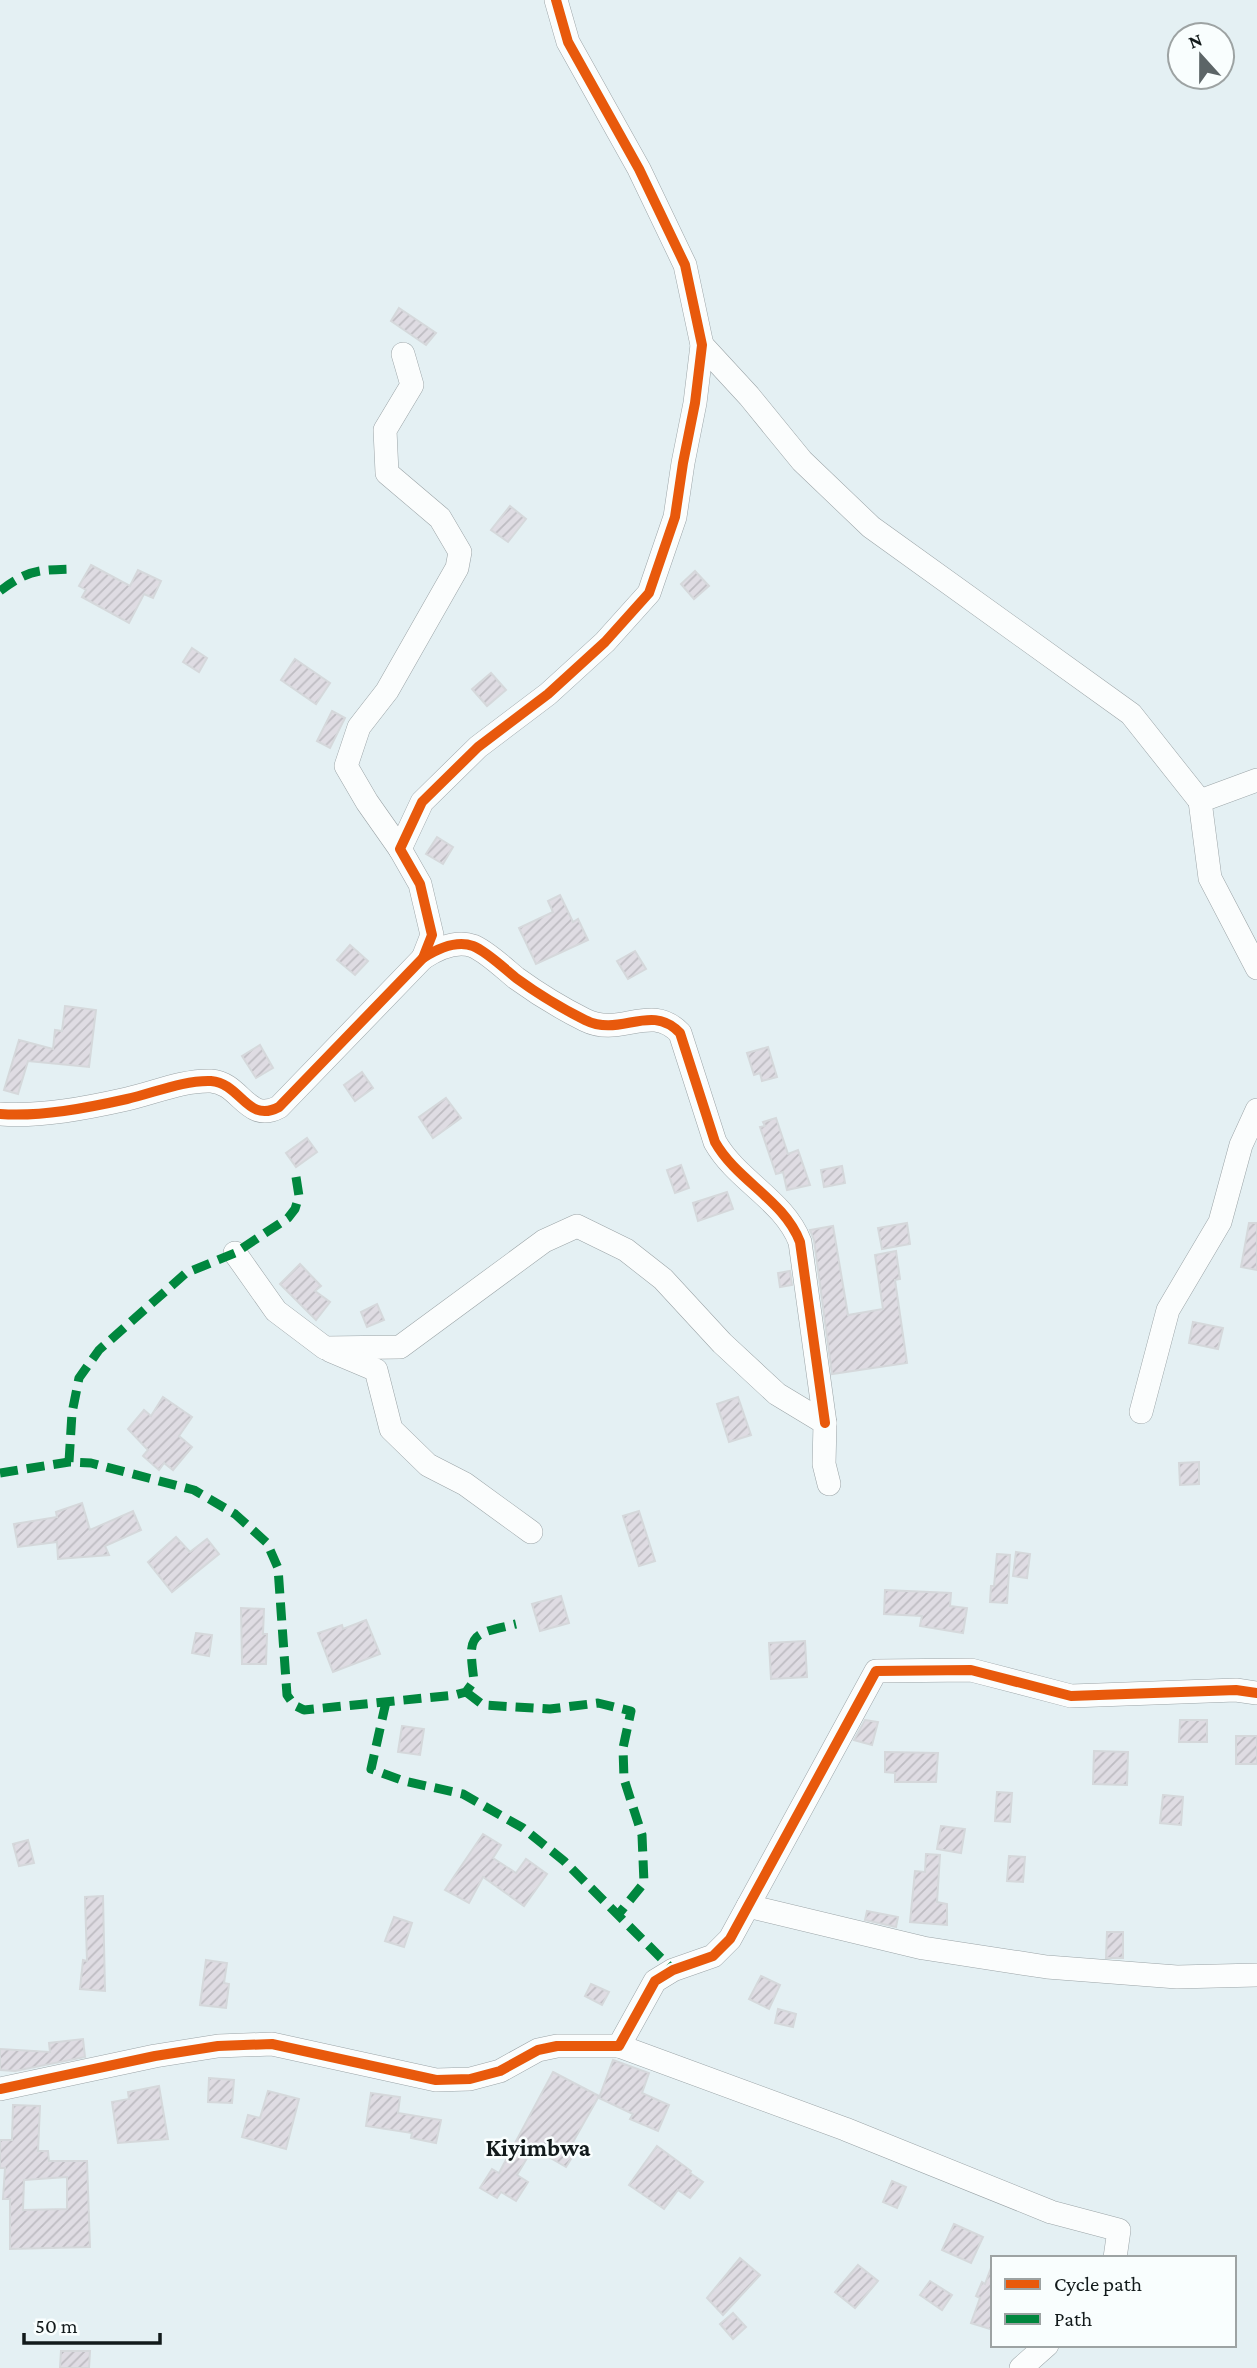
<svg xmlns="http://www.w3.org/2000/svg" width="1257" height="2368" font-family="'Crimson Pro',serif">
  <style>
    .building { fill: url(#building-hatch); stroke: #d5d8db; stroke-width: 2; fill-rule: evenodd }
    .lines { fill: none; stroke-linecap: round; stroke-linejoin: round }
    .minor-casing { stroke: #9ba4a7; stroke-width: 24 }
    .minor { stroke: #fbfdfd; stroke-width: 23 }
    .quiet { stroke: #00873e; stroke-width: 9; stroke-dasharray: 18 9; stroke-linecap: butt }
    .cycleway-casing { stroke: #f9fefe; stroke-width: 15 }
    .cycleway { stroke: #e8590c; stroke-width: 10 }
    .labels { text-anchor: middle; stroke-width: 5; stroke-linejoin: round; paint-order: stroke }
    .quarter-label { font-size: 24px; font-weight: bold; fill: #121a1b; stroke: #f9fefe }
  </style>
  <defs>
    <pattern id="building-hatch" width="6" height="6" patternUnits="userSpaceOnUse" patternTransform="scale(1.75)"><rect width="6" height="6" fill="#dfdce3"/><path d="M-1 1l2-2M0 6l6-6M5 7l2-2" fill="none" stroke="#bebcc2"/></pattern>
  </defs>
  <rect width="100%" height="100%" fill="#e4f0f3"/>
  <!-- building -->
  <g class="building">
    <path d="M399,308L436,333L426,345L391,321Z"/>
    <path d="M510,506L526,519L508,542L491,530Z"/>
    <path d="M91,565L130,586L138,570L161,581L153,598L144,594L129,623L82,597L86,590L79,586Z"/>
    <path d="M695,571L709,586L694,599L681,584Z"/>
    <path d="M192,648L207,658L199,672L183,662Z"/>
    <path d="M295,659L330,683L316,704L281,680Z"/>
    <path d="M491,673L506,690L487,706L472,689Z"/>
    <path d="M332,711L345,718L330,748L317,741Z"/>
    <path d="M437,837L453,847L443,864L426,854Z"/>
    <path d="M560,895L573,922L578,919L588,940L536,964L519,928L553,912L548,901Z"/>
    <path d="M350,945L368,961L355,975L337,960Z"/>
    <path d="M635,951L646,969L628,979L617,961Z"/>
    <path d="M65,1006L96,1010L89,1067L28,1061L18,1094L4,1090L19,1040L53,1049L55,1030L62,1031Z"/>
    <path d="M260,1045L273,1068L256,1078L242,1056Z"/>
    <path d="M768,1047L777,1077L762,1081L760,1073L754,1075L747,1053Z"/>
    <path d="M362,1072L373,1088L355,1101L344,1085Z"/>
    <path d="M446,1098L461,1118L433,1138L419,1117Z"/>
    <path d="M776,1118L788,1154L798,1150L810,1185L787,1190L783,1172L776,1174L760,1127L765,1126L763,1122Z"/>
    <path d="M307,1138L317,1152L296,1167L286,1153Z"/>
    <path d="M681,1165L689,1188L675,1193L667,1170Z"/>
    <path d="M842,1166L845,1183L824,1187L821,1170Z"/>
    <path d="M727,1192L733,1209L698,1221L693,1203Z"/>
    <path d="M907,1223L910,1244L882,1249L878,1228Z"/>
    <path d="M1249,1223H1257V1270L1241,1267Z"/>
    <path d="M833,1226L848,1315L883,1309L875,1255L896,1251L900,1279L895,1280L907,1363L832,1374L814,1240L810,1230Z"/>
    <path d="M300,1264L321,1286L315,1291L330,1302L316,1320L280,1284Z"/>
    <path d="M790,1271L792,1285L780,1287L778,1273Z"/>
    <path d="M377,1304L384,1320L367,1327L361,1312Z"/>
    <path d="M1193,1322L1223,1328L1218,1349L1189,1343Z"/>
    <path d="M163,1397L192,1417L179,1436L192,1447L173,1470L164,1463L159,1470L143,1456L148,1450L128,1429L144,1410L151,1416Z"/>
    <path d="M738,1397L751,1435L729,1442L717,1404Z"/>
    <path d="M1199,1462V1484L1180,1485L1179,1463Z"/>
    <path d="M82,1503L90,1530L133,1511L141,1530L105,1546L109,1555L58,1559L57,1542L18,1547L14,1524L57,1517L56,1512Z"/>
    <path d="M639,1511L655,1561L639,1566L623,1516Z"/>
    <path d="M176,1537L190,1552L207,1539L219,1554L172,1592L148,1562Z"/>
    <path d="M1016,1552L1030,1554L1027,1578L1013,1576Z"/>
    <path d="M997,1554L1010,1555L1007,1603L990,1602L991,1586H994Z"/>
    <path d="M885,1590L951,1593L950,1606L967,1608L963,1633L920,1626L922,1616L884,1614Z"/>
    <path d="M561,1596L569,1623L540,1631L532,1604Z"/>
    <path d="M241,1608L264,1609L263,1634H267L266,1664H242Z"/>
    <path d="M366,1620L380,1654L333,1672L318,1633L342,1625L343,1629Z"/>
    <path d="M196,1633L212,1635L209,1656L192,1653Z"/>
    <path d="M805,1641L807,1677L771,1679L769,1643Z"/>
    <path d="M865,1720L878,1722L872,1745L854,1740Z"/>
    <path d="M1180,1720H1207V1742H1179Z"/>
    <path d="M402,1726L424,1729L420,1755L398,1752Z"/>
    <rect x="1236" y="1736" width="21" height="28"/>
    <path d="M1094,1751L1128,1752L1127,1785L1093,1784Z"/>
    <path d="M885,1752L938,1753L936,1782H895V1773L885,1772Z"/>
    <path d="M997,1792L1012,1793L1010,1822L995,1821Z"/>
    <path d="M1163,1795L1183,1797L1181,1825L1160,1823Z"/>
    <path d="M941,1826L965,1829L961,1853L937,1849Z"/>
    <path d="M483,1834L501,1845L493,1858L516,1873L526,1859L547,1874L524,1906L483,1877L469,1903L445,1890Z"/>
    <path d="M28,1840L34,1863L19,1866L13,1844Z"/>
    <path d="M926,1854L940,1855L937,1902L947,1904V1925L910,1922L915,1871L925,1872Z"/>
    <path d="M1009,1856L1025,1857L1023,1882L1007,1881Z"/>
    <path d="M103,1896L105,1991L80,1989L83,1960L87,1961L85,1897Z"/>
    <path d="M867,1911L898,1917L896,1927L865,1920Z"/>
    <path d="M394,1917L412,1923L404,1947L385,1941Z"/>
    <path d="M1107,1932H1123V1958H1106Z"/>
    <path d="M206,1960L227,1963L224,1983L229,1984L226,2008L200,2005Z"/>
    <path d="M761,1976L780,1985L769,2009L749,1999Z"/>
    <path d="M591,1984L609,1992L602,2005L585,1996Z"/>
    <path d="M778,2009L796,2014L793,2027L775,2023Z"/>
    <path d="M83,2039L85,2057L15,2071L0,2070V2049L50,2052L49,2043Z"/>
    <path d="M613,2060L649,2073L642,2093L669,2105L658,2131L630,2119L633,2114L599,2098Z"/>
    <path d="M553,2072L599,2096L573,2142L579,2146L566,2167L533,2148L517,2175L528,2182L516,2201L501,2192L497,2198L480,2188L492,2169L499,2173Z"/>
    <path d="M209,2078L234,2080L232,2103L208,2102Z"/>
    <path d="M159,2086L168,2139L118,2143L112,2102L129,2099L128,2092Z"/>
    <path d="M268,2091L299,2099L286,2149L242,2137L248,2115L260,2118Z"/>
    <path d="M371,2093L400,2097L398,2113L441,2120L436,2143L411,2138L412,2133L366,2126Z"/>
    <path d="M13,2105L40,2106L38,2151H48L49,2161H87L90,2247L10,2249V2199H3L5,2168H0V2140H12ZM67,2177V2209L23,2210L24,2180Z"/>
    <path d="M657,2146L691,2171L690,2173L703,2182L690,2198L678,2190L664,2209L629,2185Z"/>
    <path d="M892,2181L906,2187L897,2208L883,2202Z"/>
    <path d="M954,2224L983,2237L971,2263L942,2250Z"/>
    <path d="M740,2258L760,2275L723,2315L707,2298Z"/>
    <path d="M858,2265L878,2281L855,2308L835,2292Z"/>
    <path d="M991,2268L993,2269V2330L971,2323L980,2298L976,2296L982,2282L985,2284Z"/>
    <path d="M930,2281L952,2295L942,2310L920,2295Z"/>
    <path d="M733,2313L746,2327L733,2339L720,2324Z"/>
    <path d="M61,2351H90L89,2368H60Z"/>
  </g>
  <g class="lines">
    <!-- minor casing -->
    <g class="minor-casing">
      <g id="minor">
        <path d="M702,345L749,396L802,461L871,527L1131,714L1200,801"/>
        <path d="M1257,780L1200,801L1210,878L1257,968"/>
        <path d="M400,849L367,802L346,766L359,727L387,691L457,568L460,552L440,518L387,473L385,430L412,385L403,354"/>
        <path d="M423,958L432,935L420,884L400,849L422,802L478,747L548,694L605,642L649,593L675,517L683,463L695,403L702,345L685,265L639,169L568,42L556,0"/>
        <path d="M0,1114C41,1117 87,1108 127,1099C154,1093 183,1080 211,1081C241,1083 247,1124 279,1107L423,958C437,949 456,940 473,946C486,951 505,969 516,978C538,994 561,1008 585,1020C621,1038 650,1002 680,1033L715,1142C737,1181 784,1200 800,1242L825,1423"/>
        <path d="M235,1253L276,1311L325,1348L400,1347L544,1241L577,1226L626,1250L663,1279L722,1343L777,1394L825,1423L824,1464L829,1484"/>
        <path d="M331,1351L376,1370L391,1429L428,1465L465,1484L531,1532"/>
        <path d="M1141,1412L1168,1310L1220,1222L1241,1145L1257,1110"/>
        <path d="M748,1906L923,1948L1047,1967L1177,1977L1257,1975"/>
        <path d="M619,2046L845,2129L1051,2212L1119,2230L1115,2258"/>
        <path d="M0,2089L155,2056L218,2046L272,2044L436,2080L470,2079L500,2071L538,2050L557,2046H619L655,1981L673,1970L713,1956L730,1939L876,1671L971,1670L1071,1696L1236,1690L1257,1693"/>
        <path d="M1021,2368L1047,2345"/>
      </g>
    </g>
    <!-- minor -->
    <use href="#minor" class="minor"/>
    <!-- quiet -->
    <g class="quiet">
      <path d="M0,591C28,570 37,570 71,569"/>
      <path d="M69,1462L72,1413L79,1378L99,1350L186,1273L235,1253L288,1218L295,1209L299,1196L296,1177"/>
      <path d="M0,1473L69,1462L91,1463L194,1490L235,1514L267,1543L278,1568L287,1695L294,1705L304,1710L455,1695L466,1692L474,1681C468,1633 469,1635 516,1624"/>
      <path d="M466,1692L483,1705L550,1709L598,1703L631,1711L623,1748L624,1779L642,1835L644,1883L617,1916"/>
      <path d="M386,1702L371,1769L404,1781L463,1794L523,1828L564,1861L673,1970"/>
    </g>
    <!-- cycleway casing -->
    <g class="cycleway-casing">
      <g id="cycleway">
        <path d="M423,958L432,935L420,884L400,849L422,802L478,747L548,694L605,642L649,593L675,517L683,463L695,403L702,345L685,265L639,169L568,42L556,0"/>
        <path d="M0,1114C41,1117 87,1108 127,1099C154,1093 183,1080 211,1081C241,1083 247,1124 279,1107L423,958C437,949 456,940 473,946C486,951 505,969 516,978C538,994 561,1008 585,1020C621,1038 650,1002 680,1033L715,1142C737,1181 784,1200 800,1242L825,1423"/>
        <path d="M0,2089L155,2056L218,2046L272,2044L436,2080L470,2079L500,2071L538,2050L557,2046H619L655,1981L673,1970L713,1956L730,1939L876,1671L971,1670L1071,1696L1236,1690L1257,1693"/>
      </g>
    </g>
    <!-- cycleway -->
    <use href="#cycleway" class="cycleway"/>
  </g>
  <g class="labels">
    <!-- quarter labels -->
    <g class="quarter-label">
      <text x="538" y="2156">Kiyimbwa</text>
    </g>
  </g>
  <!-- legend -->
  <rect x="991" y="2256" width="245" height="91" fill="#f9fefe" stroke="#9da3a3" stroke-width="2"/>
  <rect x="1005" y="2279" width="35" height="10" fill="#e8590c" stroke="#9da3a3" stroke-width="2"/>
  <text x="1054" y="2291" font-size="21" fill="#121a1b">Cycle path</text>
  <rect x="1005" y="2314" width="35" height="10" fill="#00873e" stroke="#9da3a3" stroke-width="2"/>
  <text x="1054" y="2326" font-size="21" fill="#121a1b">Path</text>
  <!-- north arrow -->
  <g transform="translate(1201 56) rotate(339)"><circle r="33" fill="#f9fefe" stroke="#9da3a3" stroke-width="2"/>
  <path d="M0-5L12 26L0 18L-12 26Z" fill="#5c6567"/>
  <text y="-10" font-size="19" font-weight="bold" text-anchor="middle" fill="#121a1b">N</text>
  </g>
  <!-- scale -->
  <path d="M24 2333v10h136v-10" fill="none" stroke="#121a1b" stroke-width="3.5"/>
  <text x="35" y="2333" font-size="21" fill="#121a1b" stroke="#f9fefe" stroke-width="5" paint-order="stroke">50 m</text>
</svg>
